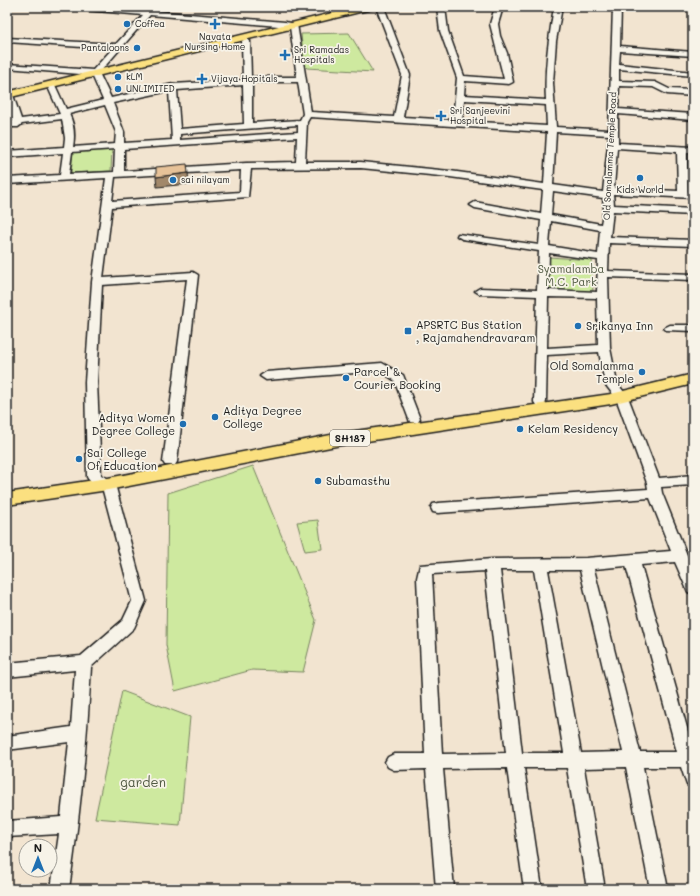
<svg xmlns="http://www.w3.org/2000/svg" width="700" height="896" font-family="Mali,sans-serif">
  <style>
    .green { fill: #cee99f; stroke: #75825e }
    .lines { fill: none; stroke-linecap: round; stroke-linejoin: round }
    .minor-casing { stroke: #1c1c1c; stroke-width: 3 }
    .major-casing { stroke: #1c1c1c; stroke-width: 3 }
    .minor { fill: #f7f3e8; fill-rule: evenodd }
    .major { fill: #fbe080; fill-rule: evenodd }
    .shaded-wall { fill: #a2886a; stroke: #1c1c1c }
    .building { fill: #e7c298; stroke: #1c1c1c }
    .poi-dot { fill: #1f6fb2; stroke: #f7f3e8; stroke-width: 1.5 }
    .labels { text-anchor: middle; stroke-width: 3.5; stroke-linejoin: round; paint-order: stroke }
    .far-poi-label { font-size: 9px; fill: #1c1c1c; stroke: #f7f3e8; text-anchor: start }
    .far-street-label { font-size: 9px; fill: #1c1c1c; stroke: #f7f3e8 }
    .shield { fill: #f7f3e8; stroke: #5e5c59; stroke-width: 1 }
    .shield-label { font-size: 10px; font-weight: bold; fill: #1c1c1c }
    .park-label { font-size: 11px; fill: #515a43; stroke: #f7f3e8 }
    .poi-label { font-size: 11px; fill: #1c1c1c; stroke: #f7f3e8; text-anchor: start }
    .near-park-label { font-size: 13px; fill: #515a43; stroke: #f7f3e8 }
  </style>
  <rect width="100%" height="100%" fill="#f2e4d0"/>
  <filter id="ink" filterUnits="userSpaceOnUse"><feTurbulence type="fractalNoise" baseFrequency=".025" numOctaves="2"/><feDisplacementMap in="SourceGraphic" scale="8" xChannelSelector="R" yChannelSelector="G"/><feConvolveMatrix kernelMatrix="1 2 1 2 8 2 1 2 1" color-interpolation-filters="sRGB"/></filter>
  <g filter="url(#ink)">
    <!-- green -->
    <g class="green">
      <path d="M349,33L373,72L307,68L304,65L301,34Z"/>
      <path d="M112,149L111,171L71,173L73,152Z"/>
      <path d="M549,257L592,260L593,293L549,290Z"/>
      <path d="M253,466L316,620L303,672L252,670L175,691L166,645L168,493Z"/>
      <path d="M318,520L322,549L305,551L297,522Z"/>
      <path d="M122,691L190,717L180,825L95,818Z"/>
    </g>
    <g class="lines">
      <!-- minor casing -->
      <g class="minor-casing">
        <g id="minor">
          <path d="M69,7H101L147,11L150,7H158L154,11L285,22L297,24L311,112L394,117L402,75L376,7H384L410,75L403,117L453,120L457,78L440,31L437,7H445L448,31L464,76L504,79L490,24L495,7H503L498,24L500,36L507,53L513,82L509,84L465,81L464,95L546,100C544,69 549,38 554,7H562L556,41L553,83L556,127L609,130L613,7H621L620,46L693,52V56L620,51L619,64L693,72V76L619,69V81L655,82L669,89L693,90V96L667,94L653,87L619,86L618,109L693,114V120L618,114V143L693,147V153L687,152L688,192H693V198L613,194L614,205L693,209V215L613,211L610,237L693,240V246L609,243L608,271L693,274V280L608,277L610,348L617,383L628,397L659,478L693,475V485L661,487L662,493L693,570V594L688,592L675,562L641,565L693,749V787L687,785L681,767H643L668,889H650L626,767L584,768L605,889H587L567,768H524L542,889H524L507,768L443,769L454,889H436L426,769L394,770L388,767L385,762L388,757L394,754H425L417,578L420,565L492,559L586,558L671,551L650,498L438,513L433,512L431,508L433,504L438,503L648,489L647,483L616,398L605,384L599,352L547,355L546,402L544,405H536L534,402L537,296L480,294L475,291L480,288L537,290L539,251L462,239L457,236L458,234L539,245L541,220L475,208L470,205L475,202L541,214L543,190L450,177L361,168L251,169L248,197L112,207L103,278L193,272L198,275L177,462L175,465H165L163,462L187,279L102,285L97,382L101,475L113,481L115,484L146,601L134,628L91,667C87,742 80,815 69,889H51L59,834L7,837V821L61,817L69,742L7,750V736L71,727L75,670L7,677V663L81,656L123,620L132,601L102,487L89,480L87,477L85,382L92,282L106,178L7,184V178L60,175L63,153L7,157V151L64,147L65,138L62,119L22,124L18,127H7V121H13L7,102V93L13,95L21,119L60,114L47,85L51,82L55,85L66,109L103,100L92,75L7,68V64L93,70L112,49L7,42V38L116,44L143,15L73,9ZM150,15L290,27L297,77H251L250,41L246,39L242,41L243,80L173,84L111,98L99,73ZM252,82H298L303,114L300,120L252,123ZM243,85L244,124L180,129L177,90ZM169,91L172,140L124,143V132L113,103ZM464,100L546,105L547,126L462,121ZM105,105L116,132L115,144L73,147C75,136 74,123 69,114ZM310,117L547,132L544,184L450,171L361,162H305L307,122ZM298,125V132L180,140V134ZM556,132L609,135L603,192L553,185ZM297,137L296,162L246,163L124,171V149ZM617,148L677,152L678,191L614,188ZM115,149L114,172L69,174L72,152ZM241,170L240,192L112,201L115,177ZM553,191L603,198L604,208L601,224L551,215ZM551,221L600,230L598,254L549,246ZM549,253L598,260L597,292L548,290ZM548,297L597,298L598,345L547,348ZM626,566L677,752H640L594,569ZM500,570H534L564,753H522ZM548,570H580L623,752L581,753ZM485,571L506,753L442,754L432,574Z"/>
          <path d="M670,325H693V331L666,330L664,328Z"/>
          <path d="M382,363L403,375L420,419L418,422H410L394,380L380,371L266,380L260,376L266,372Z"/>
        </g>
      </g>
      <!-- major casing -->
      <g class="major-casing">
        <g id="major">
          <path d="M357,7H374L372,9L7,98V92Z"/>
          <path d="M693,374V384L611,404L341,445L108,490L7,505V493L108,478L341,433L611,394Z"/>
        </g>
      </g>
      <!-- minor -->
      <use href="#minor" class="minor"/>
      <!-- major -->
      <use href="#major" class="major"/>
    </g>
    <!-- shaded-wall -->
    <path class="shaded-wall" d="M188,173L189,184L157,187L156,177Z"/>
    <!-- building -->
    <path class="building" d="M187,164L188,173L156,177V167Z"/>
  </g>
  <!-- markers -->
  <g class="poi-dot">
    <circle cx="127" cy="24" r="4"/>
    <path d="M213 18h4v4h4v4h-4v4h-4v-4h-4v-4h4z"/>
    <circle cx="137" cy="48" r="4"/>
    <path d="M283 49h4v4h4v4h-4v4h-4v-4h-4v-4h4z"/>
    <circle cx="118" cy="77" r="4"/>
    <path d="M200 73h4v4h4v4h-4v4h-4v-4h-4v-4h4z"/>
    <circle cx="118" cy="89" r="4"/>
    <path d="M439 110h4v4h4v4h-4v4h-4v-4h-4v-4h4z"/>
    <circle cx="640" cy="178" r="4"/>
    <circle cx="173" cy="180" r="4"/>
    <circle cx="578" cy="326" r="4"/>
    <rect x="404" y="327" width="8" height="8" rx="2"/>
    <circle cx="642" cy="372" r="4"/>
    <circle cx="346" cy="378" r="4"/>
    <circle cx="215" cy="417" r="4"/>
    <circle cx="183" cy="424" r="4"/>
    <circle cx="520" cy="429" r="4"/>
    <circle cx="79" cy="459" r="4"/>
    <circle cx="318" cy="481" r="4"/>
  </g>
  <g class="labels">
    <!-- far-poi labels -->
    <g class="far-poi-label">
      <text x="135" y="27">Coffea</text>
      <text x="215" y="40" text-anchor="middle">Navata<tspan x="215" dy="10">Nursing Home</tspan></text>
      <text x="129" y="51" text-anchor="end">Pantaloons</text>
      <text x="294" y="53">Sri Ramadas<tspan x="294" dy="10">Hospitals</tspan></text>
      <text x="126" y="80">kLM</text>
      <text x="211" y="82">Vijaya Hopitals</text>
      <text x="126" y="92">UNLIMITED</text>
      <text x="450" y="114">Sri Sanjeevini<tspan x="450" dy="10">Hospital</tspan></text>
      <text x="181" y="183">sai nilayam</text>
      <text x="640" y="193" text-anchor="middle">Kids World</text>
    </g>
    <!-- far-street labels -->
    <g class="far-street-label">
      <text transform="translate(610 156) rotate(-87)" y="3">Old Somalamma Temple Road</text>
    </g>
    <!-- shield labels -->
    <rect class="shield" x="330" y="430" width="40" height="16" rx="3"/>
    <g class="shield-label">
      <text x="350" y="442">SH187</text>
    </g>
    <!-- park labels -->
    <g class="park-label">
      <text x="571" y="273">Syamalamba<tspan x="571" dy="13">M.C. Park</tspan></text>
    </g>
    <!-- poi labels -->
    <g class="poi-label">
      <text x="416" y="329">APSRTC Bus Station<tspan x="416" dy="13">, Rajamahendravaram</tspan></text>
      <text x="586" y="330">Srikanya Inn</text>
      <text x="634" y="370" text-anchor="end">Old Somalamma<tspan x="634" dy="13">Temple</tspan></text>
      <text x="354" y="376">Parcel &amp;<tspan x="354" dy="13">Courier Booking</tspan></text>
      <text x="223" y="415">Aditya Degree<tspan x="223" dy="13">College</tspan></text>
      <text x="175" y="422" text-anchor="end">Aditya Women<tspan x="175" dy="13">Degree College</tspan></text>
      <text x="528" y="433">Kelam Residency</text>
      <text x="87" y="457">Sai College<tspan x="87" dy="13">Of Education</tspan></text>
      <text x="326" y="485">Subamasthu</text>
    </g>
    <!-- near-park labels -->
    <g class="near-park-label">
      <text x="143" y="787">garden</text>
    </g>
  </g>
  <!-- margin -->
  <rect width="700" height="896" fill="none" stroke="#f7f3e8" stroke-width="24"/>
  <rect x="12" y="12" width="676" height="872" fill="none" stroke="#1c1c1c" stroke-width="1.5" filter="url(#ink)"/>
  <!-- north arrow -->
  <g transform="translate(38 858)"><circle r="19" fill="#f7f3e8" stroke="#9f9d96"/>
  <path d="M0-3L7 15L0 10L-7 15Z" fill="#1f6fb2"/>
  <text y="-6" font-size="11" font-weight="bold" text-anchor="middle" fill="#1c1c1c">N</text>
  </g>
</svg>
